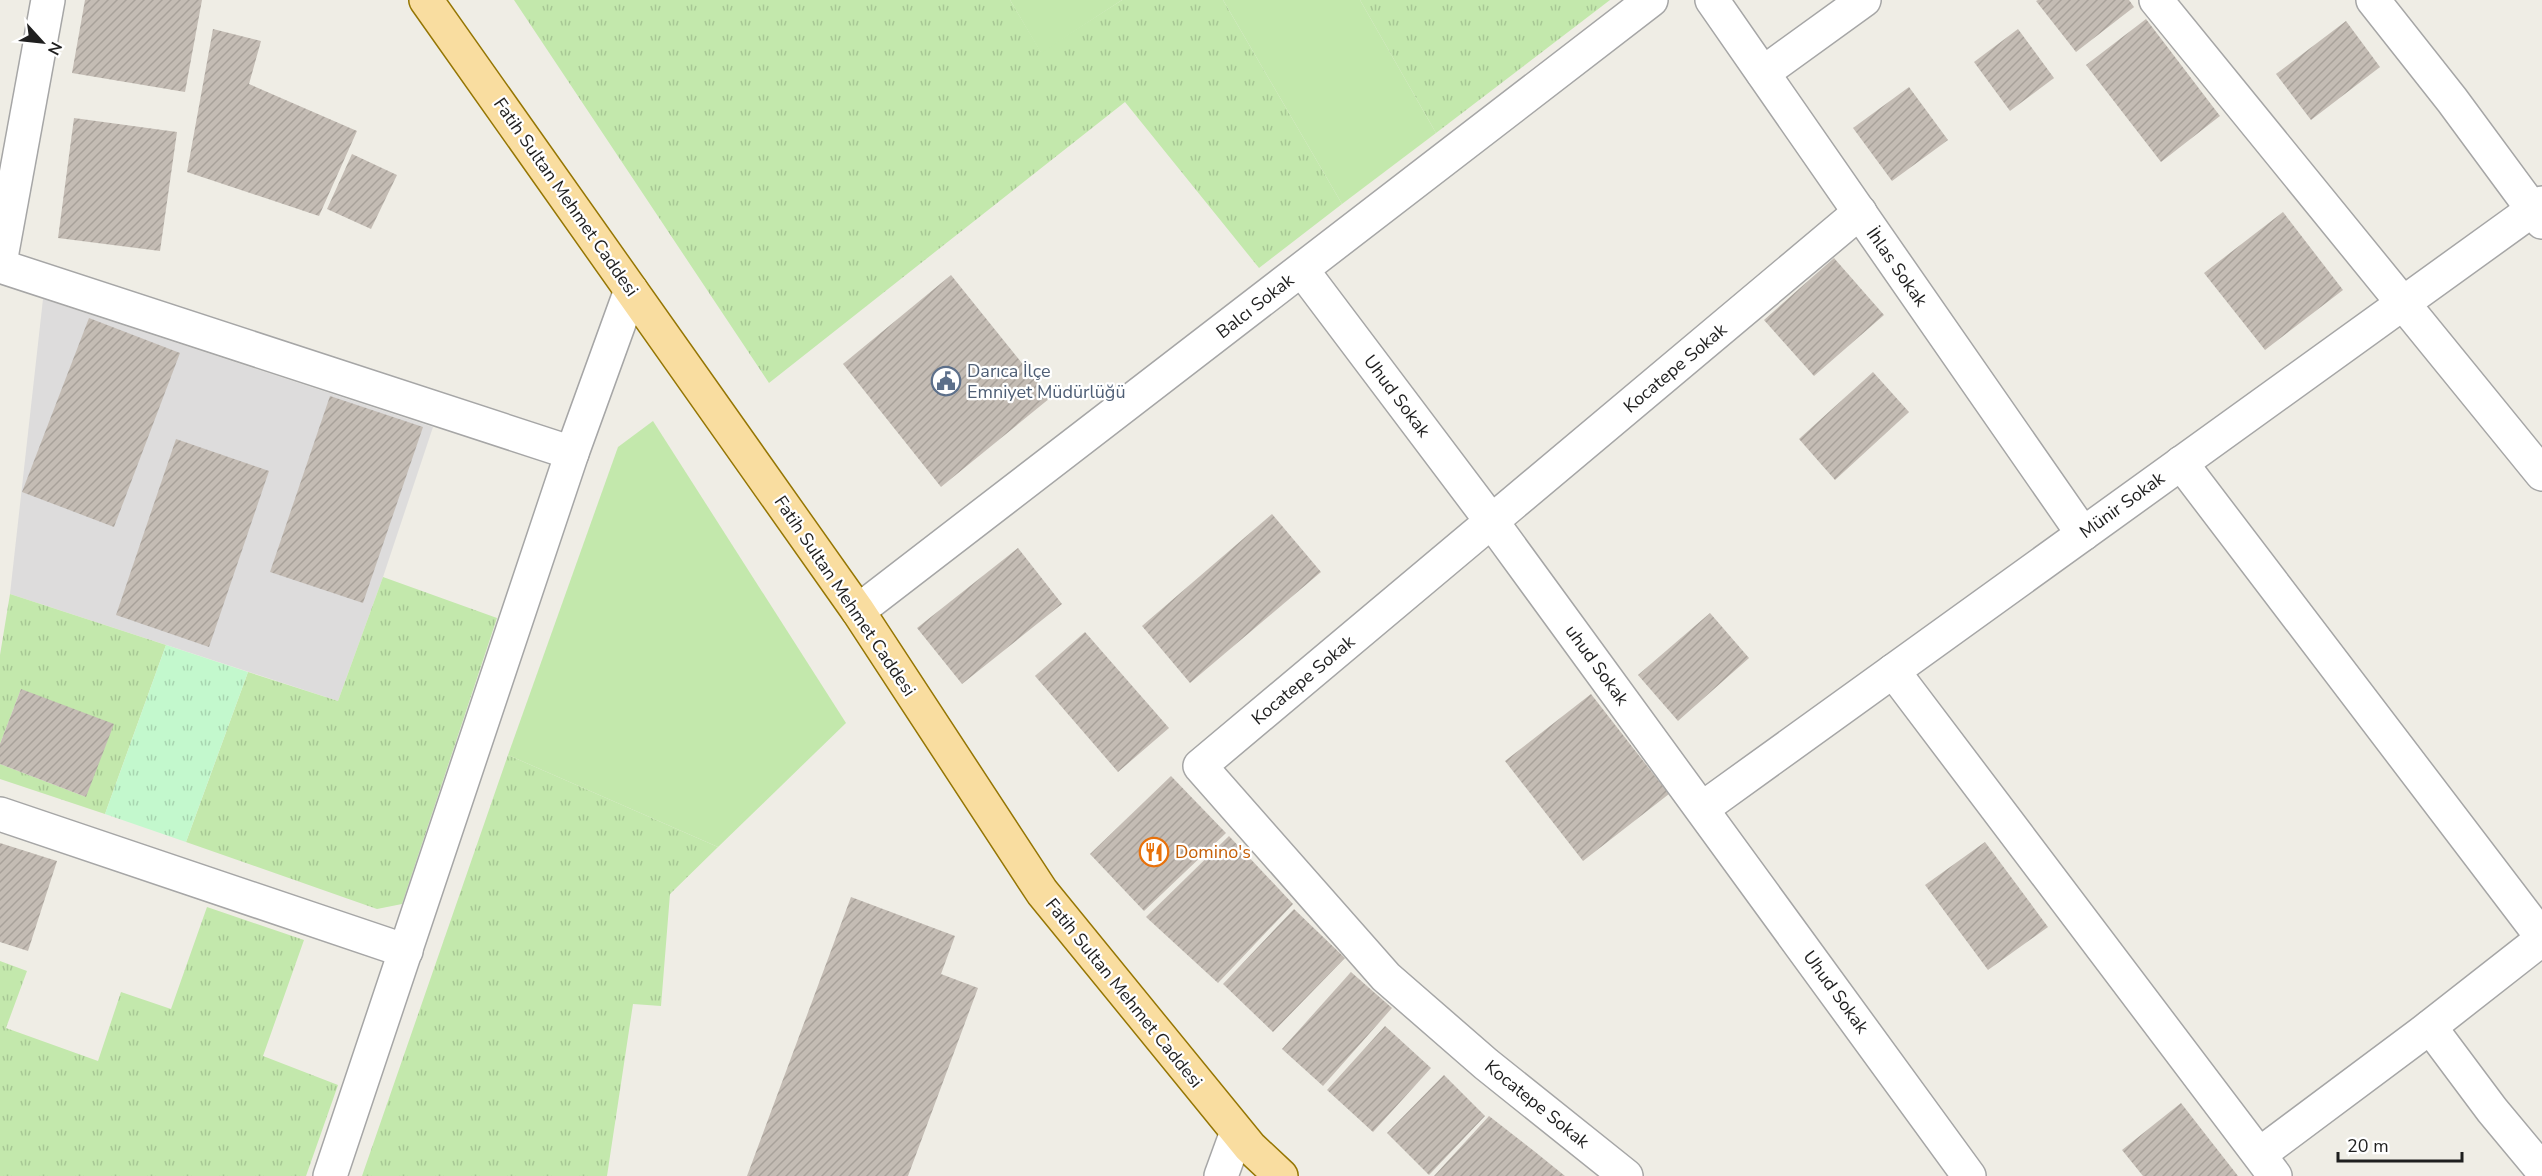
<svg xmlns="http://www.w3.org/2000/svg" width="2542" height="1176" font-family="'Nunito Sans',sans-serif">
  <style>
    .residential { fill: #dddcdc }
    .grass { fill: url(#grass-tufts) }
    .park { fill: url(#park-tufts) }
    .garden { fill: #c3e8ac }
    .building { fill: url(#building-hatch) }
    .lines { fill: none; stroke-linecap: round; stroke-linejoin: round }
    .street-casing { stroke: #a6a6a6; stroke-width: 36 }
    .primary-casing { stroke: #957604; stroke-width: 36 }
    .street { stroke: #fff; stroke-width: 33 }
    .primary { stroke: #f9dda0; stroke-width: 33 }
    .labels { text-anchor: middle; stroke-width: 4.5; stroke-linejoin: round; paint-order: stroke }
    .street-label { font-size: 18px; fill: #1f1f1f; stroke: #fff }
    .service-label { font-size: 18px; fill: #4e5e75; stroke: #fff; text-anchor: start }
    .food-label { font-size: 18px; fill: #c56008; stroke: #fff; text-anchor: start }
  </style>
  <defs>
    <pattern id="grass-tufts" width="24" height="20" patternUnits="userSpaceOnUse" patternTransform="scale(1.5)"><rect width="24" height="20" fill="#c3e8ac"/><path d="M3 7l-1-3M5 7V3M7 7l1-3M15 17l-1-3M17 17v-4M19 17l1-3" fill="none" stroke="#a7c794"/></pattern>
    <pattern id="park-tufts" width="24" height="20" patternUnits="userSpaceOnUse" patternTransform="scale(1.5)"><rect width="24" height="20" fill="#c3f8cd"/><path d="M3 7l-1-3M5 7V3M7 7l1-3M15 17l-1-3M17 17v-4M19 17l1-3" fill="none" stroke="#a7d4b0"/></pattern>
    <pattern id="building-hatch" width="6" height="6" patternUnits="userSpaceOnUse" patternTransform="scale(1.5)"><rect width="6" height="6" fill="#c4bcb4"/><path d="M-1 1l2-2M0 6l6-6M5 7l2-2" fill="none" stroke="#a8a19a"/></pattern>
  </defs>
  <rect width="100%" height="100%" fill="#efede5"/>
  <!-- residential -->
  <path class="residential" d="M43,299L433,427L383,577L338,701L10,594Z"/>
  <!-- grass -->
  <g class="grass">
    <path d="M514,0H1010L1041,52L1122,0H1223L1342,204L1259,268L1125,102L769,383Z"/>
    <path d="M1360,0H1610L1436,133Z"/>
    <path d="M383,577L497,618L402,904L377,909L186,842L248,672L338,701Z"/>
    <path d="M10,594L166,645L105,814L0,779V764L86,797L21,689L0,744V655Z"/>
    <path d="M508,755L718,847L670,894L661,1006L633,1004L607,1176H362Z"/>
    <path d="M207,907L304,940L263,1056L338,1085L306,1176H0V961L27,971L6,1028L98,1061L121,992L171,1009Z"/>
  </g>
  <!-- park -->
  <path class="park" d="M166,645L248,672L186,842L105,814Z"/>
  <!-- garden -->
  <g class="garden">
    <path d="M1010,0H1122L1041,53Z"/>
    <path d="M1223,0H1360L1436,133L1342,204Z"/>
    <path d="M653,421L846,723L718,847L508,755L618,447Z"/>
  </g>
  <!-- building -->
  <g class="building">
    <path d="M85,0H202L185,92L72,73Z"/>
    <path d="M2038,0H2129L2134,7L2076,52L2036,1Z"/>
    <path d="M2146,19L2220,116L2161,162L2086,65Z"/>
    <path d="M2346,21L2380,67L2311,120L2276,74Z"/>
    <path d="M213,29L261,41L249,84L357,131L319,216L187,172Z"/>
    <path d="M2018,29L2054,78L2010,111L1974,62Z"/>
    <path d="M1909,87L1948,140L1892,181L1853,128Z"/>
    <path d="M74,118L177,132L160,251L58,238Z"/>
    <path d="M352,154L397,175L371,229L327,209Z"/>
    <path d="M2283,212L2343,290L2265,350L2204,273Z"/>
    <path d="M1834,258L1884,315L1814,376L1764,320Z"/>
    <path d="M951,275L1050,398L941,487L843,364Z"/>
    <path d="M89,318L180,353L114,527L22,492Z"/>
    <path d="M1873,372L1909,412L1835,480L1799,439Z"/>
    <path d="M330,396L423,427L363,603L270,572Z"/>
    <path d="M176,439L269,471L209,647L116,615Z"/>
    <path d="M1272,514L1321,572L1190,683L1142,626Z"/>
    <path d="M1018,548L1062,604L962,684L917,628Z"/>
    <path d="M1710,613L1749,658L1678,721L1638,675Z"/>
    <path d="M1085,632L1169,728L1118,772L1035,676Z"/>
    <path d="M21,689L114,724L86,797L0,764V744Z"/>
    <path d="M1591,694L1669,794L1583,861L1505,761Z"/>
    <path d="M1171,776L1226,833L1144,911L1090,854Z"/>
    <path d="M1229,836L1293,904L1218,983L1146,917Z"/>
    <path d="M1985,842L2048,927L1988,970L1925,885Z"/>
    <path d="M0,843L57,861L28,951L0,942Z"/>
    <path d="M851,897L955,936L941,974L978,988L908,1176H747Z"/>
    <path d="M1294,909L1345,958L1273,1032L1223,984Z"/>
    <path d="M1351,972L1392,1008L1323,1086L1282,1049Z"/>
    <path d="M1385,1026L1431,1068L1373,1132L1327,1090Z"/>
    <path d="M1444,1075L1485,1116L1429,1175L1387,1133Z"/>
    <path d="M2181,1103L2238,1176H2143L2122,1150Z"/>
    <path d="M1489,1116L1534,1151L1565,1176H1434Z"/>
  </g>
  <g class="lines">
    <!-- street casing -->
    <g class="street-casing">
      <g id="street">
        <path d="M1712,0L2083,534"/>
        <path d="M2156,0L2542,474"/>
        <path d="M2373,0L2452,100L2542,222"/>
        <path d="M1763,73L1864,0"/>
        <path d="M0,263L48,0"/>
        <path d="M0,266L572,453L631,290"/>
        <path d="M1302,270L1492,522L1969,1176"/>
        <path d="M2181,463L2542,937"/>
        <path d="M858,611L1651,0"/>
        <path d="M1893,671L2275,1176"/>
        <path d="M1703,808L2542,203"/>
        <path d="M0,814L406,951"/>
        <path d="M2430,1027L2492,1110L2542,1170"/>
        <path d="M2260,1154L2422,1033L2542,939"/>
        <path d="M330,1176L572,453"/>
        <path d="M1221,1176L1237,1132"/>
        <path d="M1626,1176L1486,1064L1386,977L1200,766L1860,212"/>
      </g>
    </g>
    <!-- primary casing -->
    <g class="primary-casing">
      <path id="primary" d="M426,0L858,611L1042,892L1250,1147L1281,1176"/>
    </g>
    <!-- street -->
    <use href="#street" class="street"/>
    <!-- primary -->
    <use href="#primary" class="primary"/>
  </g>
  <!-- icons -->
  <defs>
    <g id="civic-ring" transform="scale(1.5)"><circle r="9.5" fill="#fff" stroke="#5c6f8a" stroke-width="1.5"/><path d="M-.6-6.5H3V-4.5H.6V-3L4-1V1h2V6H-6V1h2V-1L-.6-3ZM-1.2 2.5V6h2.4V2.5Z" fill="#5c6f8a"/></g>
    <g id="restaurant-ring" transform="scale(1.5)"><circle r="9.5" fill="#fff" stroke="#e8710a" stroke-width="1.5"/><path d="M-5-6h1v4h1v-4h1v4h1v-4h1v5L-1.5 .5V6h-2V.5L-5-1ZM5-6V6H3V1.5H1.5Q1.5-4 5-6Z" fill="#e8710a"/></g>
  </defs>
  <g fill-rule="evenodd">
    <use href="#civic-ring" x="946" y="381"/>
    <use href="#restaurant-ring" x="1154" y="852"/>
  </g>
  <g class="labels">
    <!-- street labels -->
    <g class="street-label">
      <text transform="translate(566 197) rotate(55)" y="6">Fatih Sultan Mehmet Caddesi</text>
      <text transform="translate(1897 267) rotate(55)" y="6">İhlas Sokak</text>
      <text transform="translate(1255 306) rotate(-38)" y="6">Balcı Sokak</text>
      <text transform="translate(1675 368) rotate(-40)" y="6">Kocatepe Sokak</text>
      <text transform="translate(1397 396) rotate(53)" y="6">Uhud Sokak</text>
      <text transform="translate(2122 505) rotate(-36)" y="6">Münir Sokak</text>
      <text transform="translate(845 596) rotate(56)" y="6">Fatih Sultan Mehmet Caddesi</text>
      <text transform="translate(1597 665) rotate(54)" y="6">uhud Sokak</text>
      <text transform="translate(1303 680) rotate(-40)" y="6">Kocatepe Sokak</text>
      <text transform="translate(1836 992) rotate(54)" y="6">Uhud Sokak</text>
      <text transform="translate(1124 993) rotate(51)" y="6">Fatih Sultan Mehmet Caddesi</text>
      <text transform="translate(1537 1104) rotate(39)" y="6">Kocatepe Sokak</text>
    </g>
    <!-- service labels -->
    <g class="service-label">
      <text x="967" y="377">Darıca İlçe<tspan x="967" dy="21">Emniyet Müdürlüğü</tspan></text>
    </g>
    <!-- food labels -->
    <g class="food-label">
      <text x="1175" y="858">Domino's</text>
    </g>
  </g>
  <!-- north arrow -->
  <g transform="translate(42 42) rotate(117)" stroke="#ffffff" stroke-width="4.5" paint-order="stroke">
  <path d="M0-4.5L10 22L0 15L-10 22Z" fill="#1f1f1f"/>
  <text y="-9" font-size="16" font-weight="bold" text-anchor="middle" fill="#1f1f1f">N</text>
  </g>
  <!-- scale -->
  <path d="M2338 1152v9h124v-9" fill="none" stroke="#1f1f1f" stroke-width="3"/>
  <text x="2347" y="1152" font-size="18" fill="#1f1f1f" stroke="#ffffff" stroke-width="4.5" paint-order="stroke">20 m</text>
</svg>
